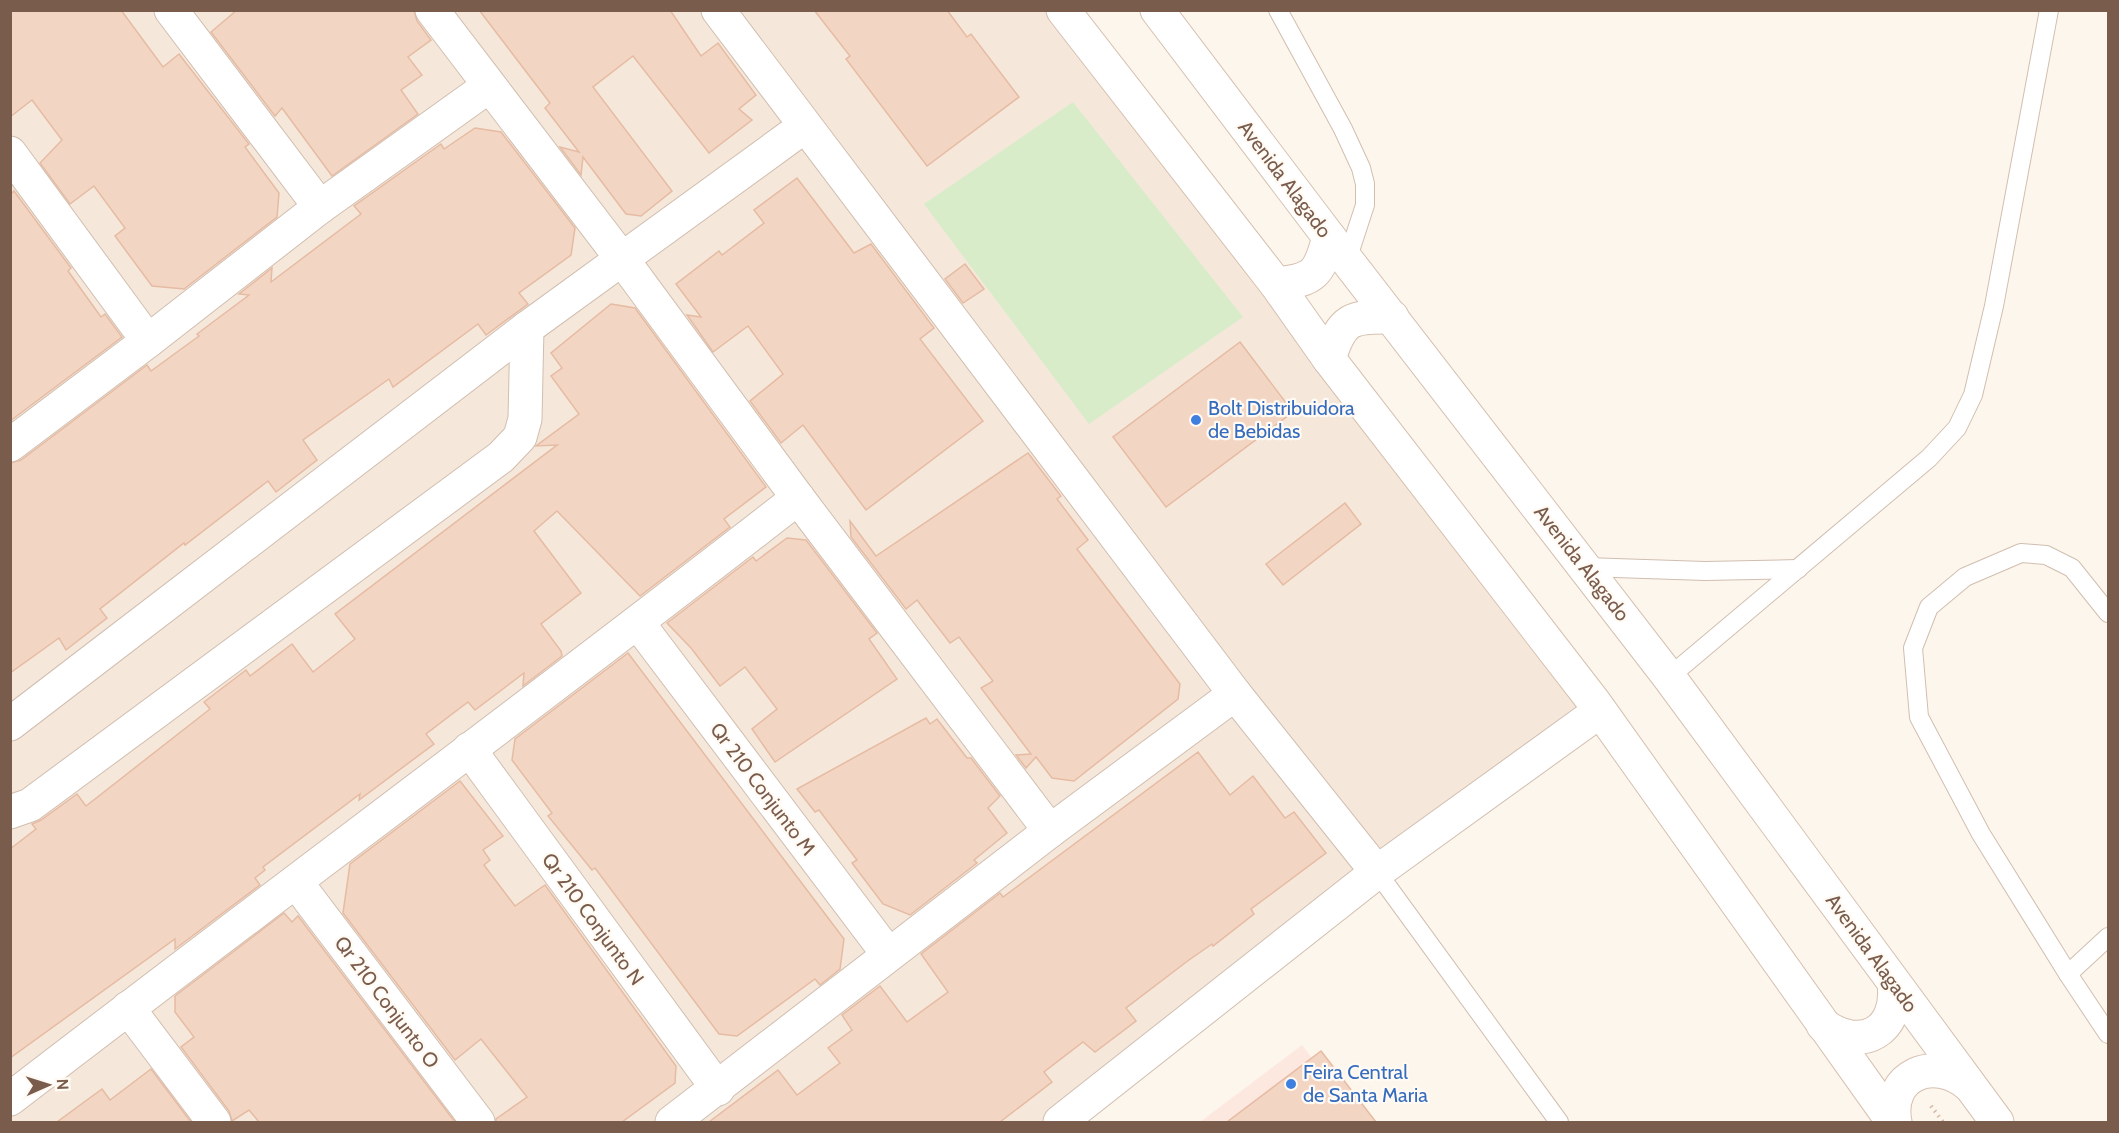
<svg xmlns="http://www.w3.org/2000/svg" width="2119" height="1133" font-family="Cabin,sans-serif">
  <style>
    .residential { fill: #f5e8da }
    .commercial { fill: #fde8e0 }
    .green { fill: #d8ecc9 }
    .building { fill: #f3d5c3; stroke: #e6bba3; stroke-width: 1.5 }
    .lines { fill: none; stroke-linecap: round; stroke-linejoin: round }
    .service-casing { stroke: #d1beb0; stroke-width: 20 }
    .minor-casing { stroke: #d1beb0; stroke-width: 35 }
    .tertiary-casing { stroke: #d1beb0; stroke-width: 35 }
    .secondary-casing { stroke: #d6c0b0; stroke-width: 35 }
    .path { stroke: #d9b8a5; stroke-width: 4; stroke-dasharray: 1.5 4.5; stroke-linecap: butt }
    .service { stroke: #fff; stroke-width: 18 }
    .minor { stroke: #fff; stroke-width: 33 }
    .tertiary { stroke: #fff; stroke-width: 33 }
    .secondary { stroke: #fff; stroke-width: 33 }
    .shop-dot { fill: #3f7fe0; stroke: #fffaf3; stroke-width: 2 }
    .labels { text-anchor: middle; stroke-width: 4.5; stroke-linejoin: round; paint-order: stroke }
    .street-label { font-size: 20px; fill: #7a5c4d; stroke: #fffaf3 }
    .shop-label { font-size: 20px; fill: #366cbe; stroke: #fffaf3; text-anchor: start }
  </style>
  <rect width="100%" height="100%" fill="#fdf6ec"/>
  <!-- residential -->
  <path class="residential" d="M10,11H1056L1591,700L1044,1122H11Z"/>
  <!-- commercial -->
  <path class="commercial" d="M1302,1045L1361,1122H1200Z"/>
  <!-- green -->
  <path class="green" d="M1073,102L1243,317L1089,424L924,204Z"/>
  <!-- building -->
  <g class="building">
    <path d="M10,10H121L163,67L179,54L249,144L245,147L279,193L277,217L184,289L152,286L115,236L125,228L94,186L70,204L40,163L62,140L32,100L10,117Z"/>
    <path d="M237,10H414L417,21L431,40L408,57L422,75L401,90L418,114L332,176L282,108L275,116L211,32Z"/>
    <path d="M479,10H670L701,56L718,43L756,95L739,109L752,120L709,153L633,56L593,87L672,191L641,216L626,214L583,157L581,175L560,147L579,152L545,108L550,103Z"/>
    <path d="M814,10H947L967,37L971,34L1019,97L927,166L846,59L850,56Z"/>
    <path d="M475,128L501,132L575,228L571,255L519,293L528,304L486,335L478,324L393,387L389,379L303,440L317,460L276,492L268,481L185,545L184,543L100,609L107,618L66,650L59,638L10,673V463L21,460L147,365L151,371L199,336L197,334L249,295L239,294L272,268L271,282L361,214L354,206L441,144L444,149Z"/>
    <path d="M797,178L854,253L871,244L934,328L920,339L983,421L866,510L803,425L781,443L750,401L783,374L748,326L713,352L687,315L701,317L676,284L719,251L722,255L764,223L754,210Z"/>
    <path d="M14,191L71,268L68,271L101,317L105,314L122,337L10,421V195Z"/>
    <path d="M965,264L984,289L963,303L945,279Z"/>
    <path d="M611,304L635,308L766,487L724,519L730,527L640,596L557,511L534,531L581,593L541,624L561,651L562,656L523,686L524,673L475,710L468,702L426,734L434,744L359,800L360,794L263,867L265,870L255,878L260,885L175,949V939L10,1058V849L36,829L32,824L41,820L77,794L86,806L210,709L204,702L246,670L250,676L292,644L313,672L355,639L335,614L557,445L536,446L579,414L551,376L562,368L551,353Z"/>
    <path d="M1240,342L1293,412L1166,507L1113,437Z"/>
    <path d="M1028,453L1061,496L1057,499L1088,540L1077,549L1180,684L1178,699L1074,781L1052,778L1036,757L1026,768L1016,755L1031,754L981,688L993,681L959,637L950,643L917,600L906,609L851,537L850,521L876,556Z"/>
    <path d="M1345,503L1361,524L1283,585L1266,564Z"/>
    <path d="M787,538L806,540L877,633L869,639L897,679L775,762L752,729L777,709L745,667L720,686L691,648L667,623L753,557L756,561Z"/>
    <path d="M628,653L844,939L840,969L820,985L815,979L737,1036L719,1034L595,868L592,870L548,816L552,813L512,760L515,739Z"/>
    <path d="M926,718L930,724L937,719L967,758H971L1000,796L988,808L1007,833L974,860L977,863L910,915L883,904L852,863L857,860L819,810L815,812L797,789Z"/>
    <path d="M1198,752L1230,795L1253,776L1285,818L1294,812L1326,853L1251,909L1254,914L1213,946L1212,944L1189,960L1126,1008L1136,1021L1095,1052L1083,1042L1044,1072L1052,1082L1000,1122H709L778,1070L797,1095L840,1063L828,1048L852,1030L842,1015L880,986L907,1022L948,992L921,954L1000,893L1003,897Z"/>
    <path d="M460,781L503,836L483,850L490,860L484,865L515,906L545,885L676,1066L675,1083L622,1122H496V1119L527,1097L481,1039L455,1060L343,913L350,864Z"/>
    <path d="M284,913L292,922L298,916L455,1122H259L249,1110L232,1121L229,1111L181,1047L194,1037L175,1012V996Z"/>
    <path d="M1321,1051L1376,1122H1227Z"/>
    <path d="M151,1069L191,1122H57L102,1089L110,1100Z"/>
  </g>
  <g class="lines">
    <!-- service casing -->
    <g class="service-casing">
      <g id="service">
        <path d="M1278,10L1343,129L1361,168L1365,184V205L1347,260"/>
        <path d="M1585,567L1705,571L1798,569"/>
        <path d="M2108,613L2072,568L2046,555L2021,553L1965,577L1929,607L1913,648L1919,717L1981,834L2068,974L2108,1034"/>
        <path d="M1669,677L1929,458L1957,428L1973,395L1994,306L2049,10"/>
        <path d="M1377,872L1559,1122"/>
        <path d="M2068,974L2108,937"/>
      </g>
    </g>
    <!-- minor casing -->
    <g class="minor-casing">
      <g id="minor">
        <path d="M171,10L320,207"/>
        <path d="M432,10L622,259L798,498L1050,831"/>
        <path d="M718,10L1235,694L1377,872"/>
        <path d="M10,153L148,341"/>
        <path d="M10,445L148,341L320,207L489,86"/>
        <path d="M638,623L888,954"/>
        <path d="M10,724L527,328L805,126"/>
        <path d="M469,749L718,1089"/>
        <path d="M10,812L30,805L501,457L520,437L525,419L527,328"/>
        <path d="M296,882L478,1122"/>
        <path d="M128,1008L214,1122"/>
        <path d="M10,1099C272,897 538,701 798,498"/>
        <path d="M672,1122L1050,831L1235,694"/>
      </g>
    </g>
    <!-- tertiary casing -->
    <g class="tertiary-casing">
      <path id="tertiary" d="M1060,1122L1377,872L1600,711"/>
    </g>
    <!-- secondary casing -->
    <g class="secondary-casing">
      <g id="secondary">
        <path d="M1063,10L1276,284L1329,359L1594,702L1893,1122"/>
        <path d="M1157,10L1329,237L1669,677L1997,1122"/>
        <path d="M1276,284C1315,280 1319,274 1329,237"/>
        <path d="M1329,359C1342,318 1351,316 1392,317"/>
        <path d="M1823,1025C1862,1053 1900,1031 1894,983"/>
        <path d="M1895,1122C1886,1075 1934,1055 1969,1085"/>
      </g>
    </g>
    <!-- path -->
    <path class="path" d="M1931,1106L1943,1122"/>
    <!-- service -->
    <use href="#service" class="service"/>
    <!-- minor -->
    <use href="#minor" class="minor"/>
    <!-- tertiary -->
    <use href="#tertiary" class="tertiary"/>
    <!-- secondary -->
    <use href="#secondary" class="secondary"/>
  </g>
  <!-- markers -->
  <g class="shop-dot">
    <circle cx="1196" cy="420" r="6"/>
    <circle cx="1291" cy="1084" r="6"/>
  </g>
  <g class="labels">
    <!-- street labels -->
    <g class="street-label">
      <text transform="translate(1285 179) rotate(53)" y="7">Avenida Alagado</text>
      <text transform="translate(1582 563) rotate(52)" y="7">Avenida Alagado</text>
      <text transform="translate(763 789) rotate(53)" y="7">Qr 210 Conjunto M</text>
      <text transform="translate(593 919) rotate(54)" y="7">Qr 210 Conjunto N</text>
      <text transform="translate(1872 953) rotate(54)" y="7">Avenida Alagado</text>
      <text transform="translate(387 1002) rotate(53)" y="7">Qr 210 Conjunto O</text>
    </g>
    <!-- shop labels -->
    <g class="shop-label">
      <text x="1208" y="415">Bolt Distribuidora<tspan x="1208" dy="23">de Bebidas</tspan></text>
      <text x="1303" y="1079">Feira Central<tspan x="1303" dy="23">de Santa Maria</tspan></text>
    </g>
  </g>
  <!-- border -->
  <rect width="2119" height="1133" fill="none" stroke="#7a5c4d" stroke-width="24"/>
  <!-- north arrow -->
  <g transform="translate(48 1085) rotate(87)" stroke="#fffaf3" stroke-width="4.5" paint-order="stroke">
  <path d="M0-4.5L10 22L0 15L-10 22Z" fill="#7a5c4d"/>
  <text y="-9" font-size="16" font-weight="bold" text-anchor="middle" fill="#7a5c4d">N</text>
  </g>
</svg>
